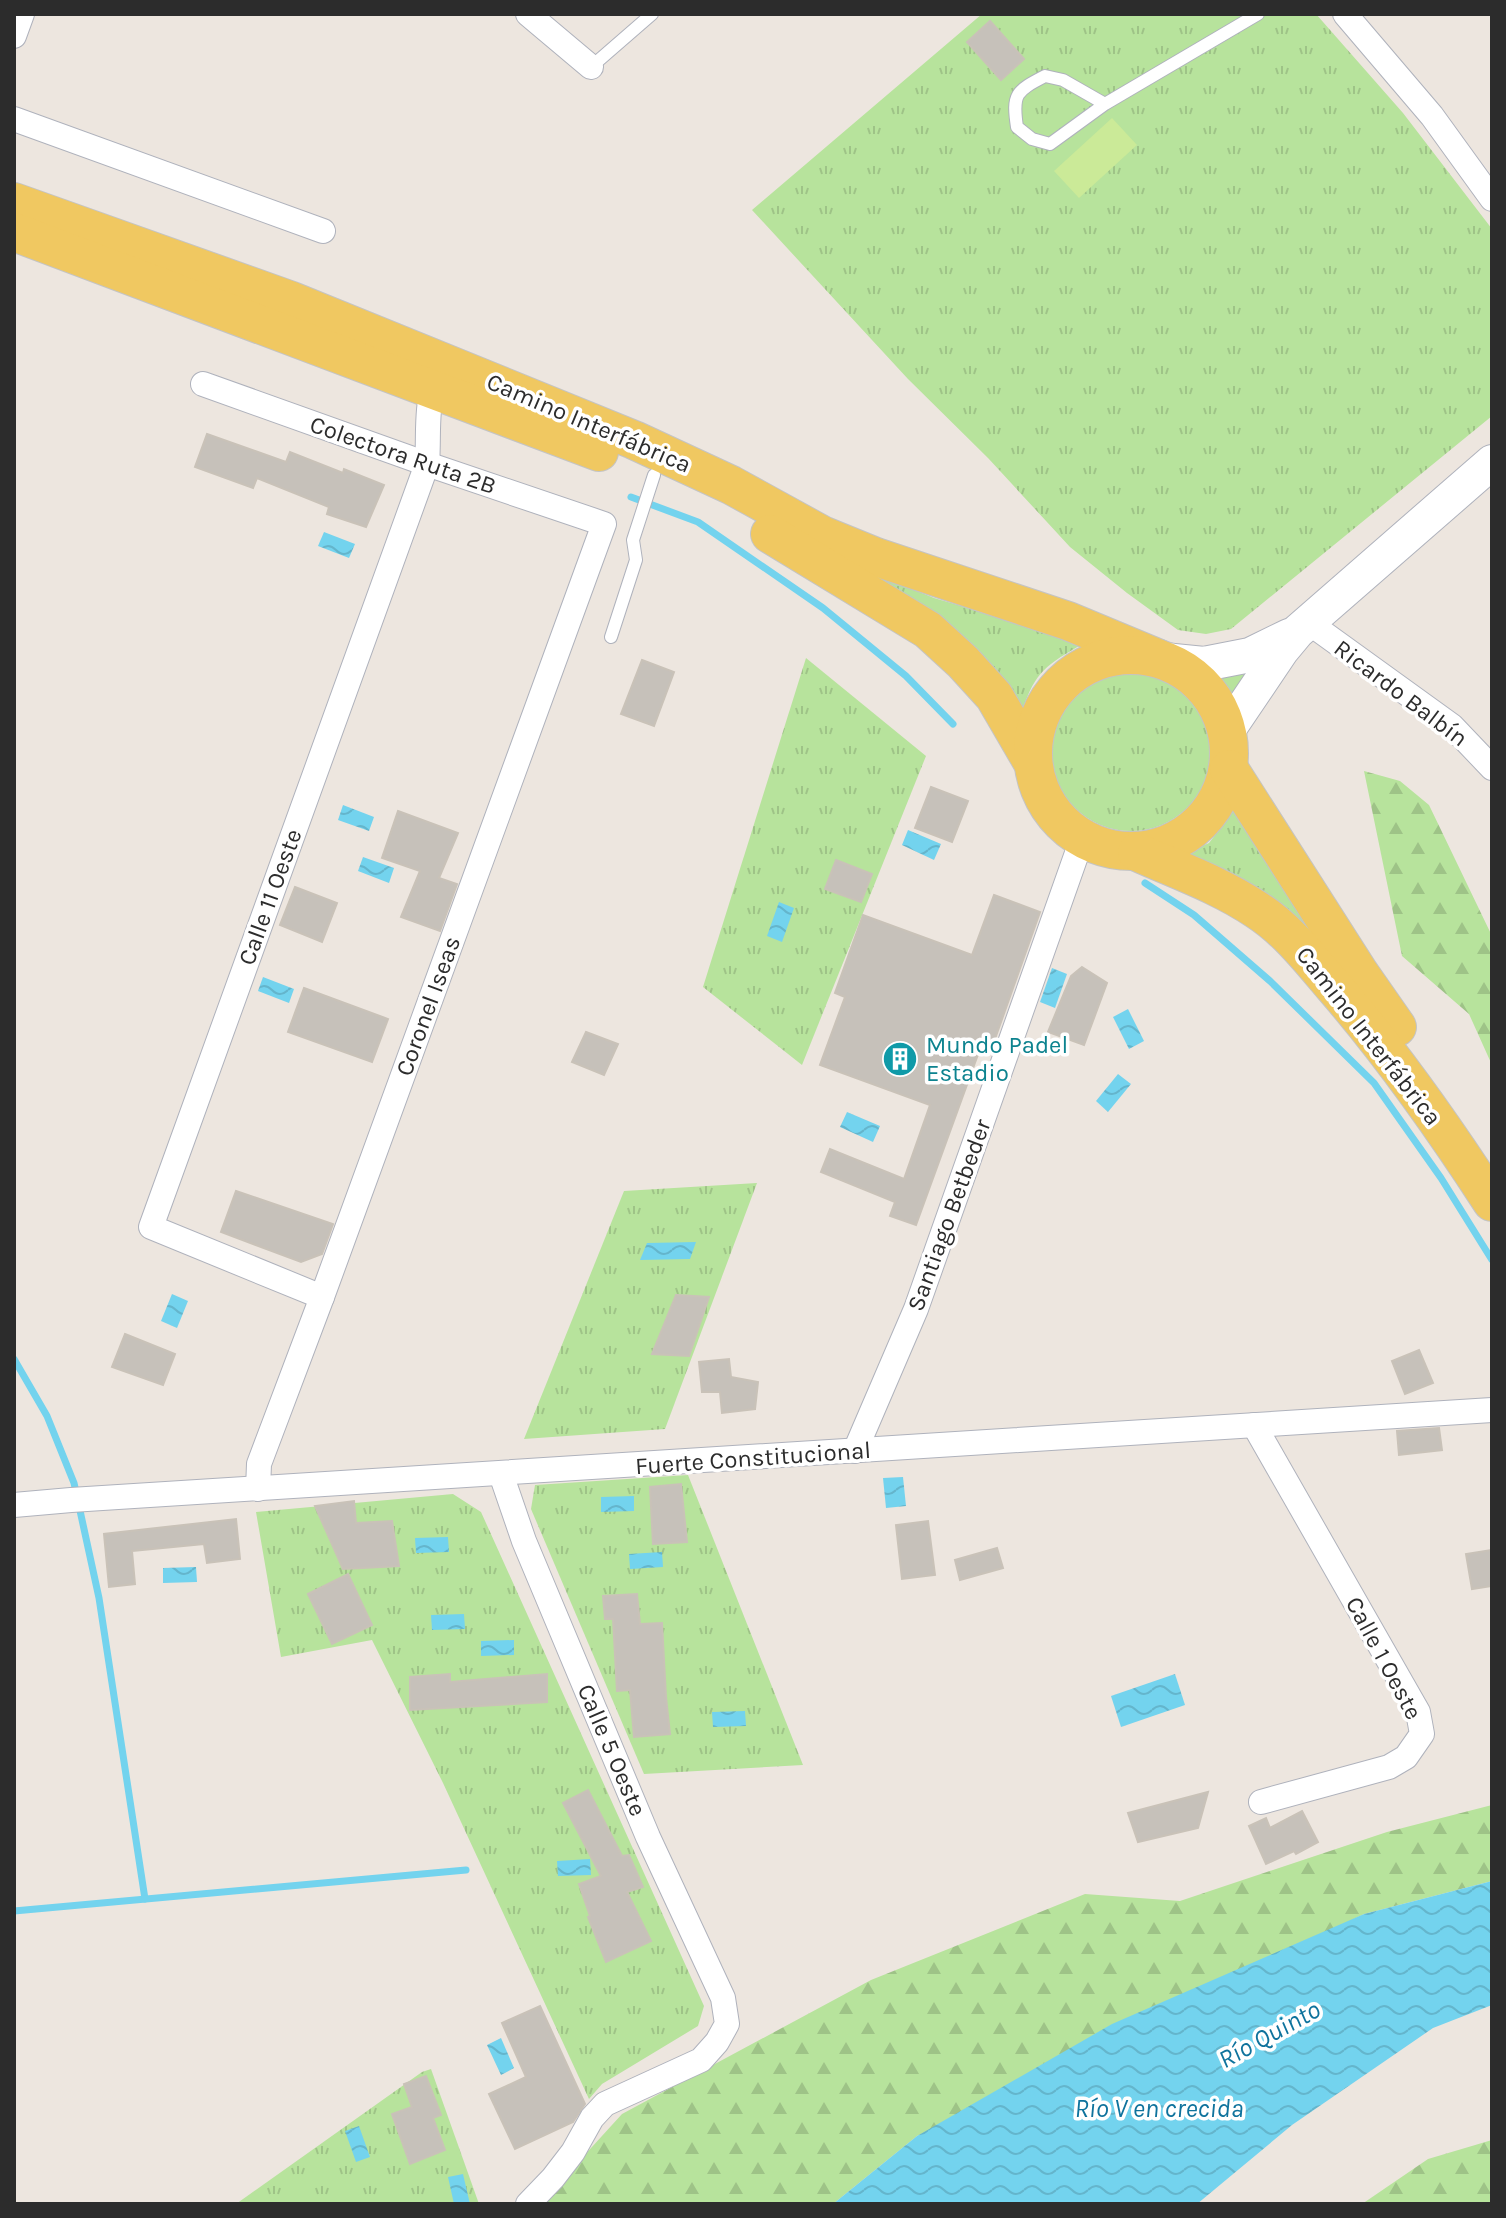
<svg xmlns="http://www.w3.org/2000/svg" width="1506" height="2218" font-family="Karla,sans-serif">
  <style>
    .grass { fill: url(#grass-tufts) }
    .forest { fill: url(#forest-firs) }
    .pitch { fill: #cbea98 }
    .water { fill: url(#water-waves) }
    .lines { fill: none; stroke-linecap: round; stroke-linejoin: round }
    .stream { stroke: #73d3ee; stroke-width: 7 }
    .building { fill: #c6c1ba; stroke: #c9c2b8; stroke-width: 2 }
    .lane-casing { stroke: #afb2bc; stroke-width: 14 }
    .street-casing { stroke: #afb2bc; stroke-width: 26 }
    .secondary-casing { stroke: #afb2bc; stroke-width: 36 }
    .primary-casing { stroke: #c4c4c4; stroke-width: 40 }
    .lane { stroke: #fff; stroke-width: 12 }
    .street { stroke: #fff; stroke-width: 24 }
    .secondary { stroke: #fff; stroke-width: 34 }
    .primary { stroke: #f0c861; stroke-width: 38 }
    .labels { text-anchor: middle; stroke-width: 7; stroke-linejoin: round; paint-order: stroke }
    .street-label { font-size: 24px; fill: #2c2c2c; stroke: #fff }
    .culture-label { font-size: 24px; fill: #0d838f; stroke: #fff; text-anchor: start }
    .water-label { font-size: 26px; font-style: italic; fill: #0f739d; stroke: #fff }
  </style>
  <defs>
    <pattern id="grass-tufts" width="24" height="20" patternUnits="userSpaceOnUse" patternTransform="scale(2)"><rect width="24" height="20" fill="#b7e39c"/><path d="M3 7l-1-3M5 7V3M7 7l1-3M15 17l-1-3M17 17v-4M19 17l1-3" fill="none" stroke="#9ec387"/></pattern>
    <pattern id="forest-firs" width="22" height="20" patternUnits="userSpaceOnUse" patternTransform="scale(2)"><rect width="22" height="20" fill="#b7e39c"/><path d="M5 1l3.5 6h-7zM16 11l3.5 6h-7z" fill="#9ec387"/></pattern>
    <pattern id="water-waves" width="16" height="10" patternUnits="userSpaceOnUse" patternTransform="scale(2)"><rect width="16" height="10" fill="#73d3ee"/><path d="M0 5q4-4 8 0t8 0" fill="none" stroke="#64b5cc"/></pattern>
  </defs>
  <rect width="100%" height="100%" fill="#ede6df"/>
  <!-- grass -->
  <g class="grass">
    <path d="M982,14H1316L1403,113L1492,229V416L1231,629L1206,634L1178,630L1127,593L1070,547L988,458L908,379L752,210Z"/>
    <path d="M629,448L854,565L934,598L1030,626L1079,646C1041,668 1034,675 1020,717L922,618L729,504Z"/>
    <path d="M1271,653L1230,708L1218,691L1202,674Z"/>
    <path d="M806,658L926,756L802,1065L703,987Z"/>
    <circle cx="1131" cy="751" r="80"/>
    <path d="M1236,808L1295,908L1441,1112L1339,979L1174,859L1209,843Z"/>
    <path d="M757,1183L665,1429L524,1439L624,1191Z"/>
    <path d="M688,1475L803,1765L644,1774L531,1509L535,1485Z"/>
    <path d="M453,1494L481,1512L704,2006L698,2026L602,2084L589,2099L443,1783L372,1640L281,1657L256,1512Z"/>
    <path d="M431,2069L479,2204H236L422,2072Z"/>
  </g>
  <!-- forest -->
  <g class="forest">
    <path d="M1364,771L1400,781L1429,805L1492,936V1065L1469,1014L1402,956Z"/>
    <path d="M1492,1805V1881L1364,1914L917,2136L833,2204H540L622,2114L871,1980L1085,1894L1180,1901L1387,1832Z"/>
    <path d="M1492,2140V2204H1362L1428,2159Z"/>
  </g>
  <!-- pitch -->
  <path class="pitch" d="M1112,118L1137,145L1079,198L1054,171Z"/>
  <!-- water -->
  <g class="water">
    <path d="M324,532L355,544L349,558L318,546Z"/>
    <path d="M343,805L374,817L369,831L338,820Z"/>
    <path d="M908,830L941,844L934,860L902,845Z"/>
    <path d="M363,857L394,868L389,883L358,871Z"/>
    <path d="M779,902L794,908L782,942L767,936Z"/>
    <path d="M1052,968L1067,974L1055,1008L1040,1002Z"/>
    <path d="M263,977L294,989L289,1003L258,991Z"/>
    <path d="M1128,1009L1144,1041L1129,1049L1113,1017Z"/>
    <path d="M1118,1074L1131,1084L1108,1112L1096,1101Z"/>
    <path d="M847,1112L880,1126L873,1142L840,1127Z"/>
    <path d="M696,1242L690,1259L640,1260L647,1243Z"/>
    <path d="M172,1294L188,1301L177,1328L161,1321Z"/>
    <path d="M903,1477L906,1506L886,1508L883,1478Z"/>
    <path d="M634,1496V1511L601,1512V1497Z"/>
    <path d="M448,1537L449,1552L416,1553L415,1538Z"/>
    <path d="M662,1552L663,1567L630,1569L629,1554Z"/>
    <path d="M196,1567L197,1582L163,1583V1568Z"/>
    <path d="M464,1614L465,1629L432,1630L431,1615Z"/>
    <path d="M514,1640V1655L481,1656V1641Z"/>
    <path d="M1175,1674L1185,1705L1121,1727L1111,1696Z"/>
    <path d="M745,1711L746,1726L713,1727L712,1712Z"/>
    <path d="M590,1859L591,1875L558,1876L557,1861Z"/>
    <path d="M1492,1881V2005L1433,2028L1292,2125L1197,2204H833L917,2136L1112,2024L1364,1914Z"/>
    <path d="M501,2038L514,2068L501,2075L487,2045Z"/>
    <path d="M359,2126L370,2157L356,2162L345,2131Z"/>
    <path d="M463,2174L470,2204H454L448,2177Z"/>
  </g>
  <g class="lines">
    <!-- stream -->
    <g class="stream">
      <path d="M631,497L698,522L823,608L906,676L953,724"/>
      <path d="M1145,883L1194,915L1270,981L1374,1083L1441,1178L1492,1260"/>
      <path d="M14,1359L47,1416L74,1483L99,1598L145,1899"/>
      <path d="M14,1911L466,1870"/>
    </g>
  </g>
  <!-- building -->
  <g class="building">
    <path d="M990,21L1024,59L1001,80L967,42Z"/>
    <path d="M207,434L286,462L290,452L343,473L344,469L384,485L366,527L327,514L329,507L257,478L253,488L195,467Z"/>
    <path d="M642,660L674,672L654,726L621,714Z"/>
    <path d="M931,787L968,801L952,842L915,828Z"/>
    <path d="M398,811L458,833L439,878L457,884L440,931L401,917L420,871L382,858Z"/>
    <path d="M836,860L872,874L861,902L825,889Z"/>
    <path d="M295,887L337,903L322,942L280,925Z"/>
    <path d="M994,895L1040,912L990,1053L980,1049L916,1225L890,1216L895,1202L821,1172L830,1149L904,1179L930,1105L820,1065L845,997L835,993L863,915L972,955Z"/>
    <path d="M1082,967L1107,983L1084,1045L1048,1032L1071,976Z"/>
    <path d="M304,988L388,1019L372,1062L288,1032Z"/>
    <path d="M586,1032L618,1044L604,1075L572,1062Z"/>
    <path d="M236,1191L333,1224L322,1254L301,1262L221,1232Z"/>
    <path d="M676,1295L709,1297L689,1356L652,1354Z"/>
    <path d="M125,1334L175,1354L163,1385L112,1367Z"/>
    <path d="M1419,1350L1433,1383L1405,1394L1392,1361Z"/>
    <path d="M729,1359L731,1377L758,1382L755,1409L722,1413L720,1392H702L699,1362Z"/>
    <path d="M1439,1428L1442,1450L1399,1455L1397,1431Z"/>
    <path d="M681,1484L687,1542L653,1544L650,1487Z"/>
    <path d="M354,1501L356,1523L392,1521L399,1566L343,1569L315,1506Z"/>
    <path d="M236,1519L240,1559L207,1563L204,1544L132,1551L135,1584L109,1587L104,1534Z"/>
    <path d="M928,1521L935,1575L902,1579L896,1525Z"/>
    <path d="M997,1548L1003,1568L960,1580L955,1560Z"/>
    <path d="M1492,1550V1586L1472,1589L1466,1554Z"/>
    <path d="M348,1574L372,1625L332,1644L308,1594Z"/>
    <path d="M637,1594L640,1624L662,1623L666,1697L670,1734L634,1737L630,1690L617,1691L613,1619H605L603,1596Z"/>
    <path d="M450,1674V1682L547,1674V1702L410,1710V1677Z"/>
    <path d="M588,1790L622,1856L629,1855L643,1887L627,1892L651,1941L606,1962L588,1917L590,1916L579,1884L601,1876L563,1803Z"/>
    <path d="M1208,1792L1198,1828L1138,1842L1128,1813Z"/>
    <path d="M1302,1811L1318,1842L1296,1854L1294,1851L1266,1864L1249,1826L1266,1818L1270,1828Z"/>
    <path d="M540,2006L585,2104L573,2122L515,2149L489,2094L526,2077L502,2023Z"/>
    <path d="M426,2076L441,2115L433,2118L445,2150L410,2164L392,2114L412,2107L404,2084Z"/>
  </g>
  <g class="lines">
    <!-- lane casing -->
    <g class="lane-casing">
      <g id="lane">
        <path d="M591,67L652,14"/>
        <path d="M1105,104L1063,80L1045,76C1016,91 1012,94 1017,127L1032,139L1050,144L1105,104L1258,14"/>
        <path d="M611,637L636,560L633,540L654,475"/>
      </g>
    </g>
    <!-- street casing -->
    <g class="street-casing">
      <g id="street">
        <path d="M528,14L591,67"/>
        <path d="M1345,14L1432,116L1492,199"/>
        <path d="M14,36L22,14"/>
        <path d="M14,119L323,231"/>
        <path d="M203,384L427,464L604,524L322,1297L259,1464L258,1489"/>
        <path d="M1308,622L1452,726L1492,768"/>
        <path d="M322,1297L151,1227L427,464C429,439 426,414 432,390"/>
        <path d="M1254,1425L1418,1712L1422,1734L1406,1757L1389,1767L1261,1802"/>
        <path d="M855,1451L916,1309L1082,839"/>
        <path d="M501,1474L524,1541L648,1837L723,1998L727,2024L717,2042L701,2060L605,2104L592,2118L573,2152L553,2178L528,2204"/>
        <path d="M14,1505L71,1500L1492,1410"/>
      </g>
    </g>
    <!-- secondary casing -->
    <g class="secondary-casing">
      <g id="secondary">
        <path d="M1164,660L1204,664L1250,655L1289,636"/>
        <path d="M1228,730L1282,650L1297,632L1492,462"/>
      </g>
    </g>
    <!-- primary casing -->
    <g class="primary-casing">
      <g id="primary">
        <path d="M14,202L292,301L634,440L731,485L822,535L876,557L1068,621L1157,658"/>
        <path d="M14,232L599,452"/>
        <path d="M770,534L928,630L963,662L994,696L1033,763"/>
        <circle cx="1131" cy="753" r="98"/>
        <path d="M1229,769L1360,974L1397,1027"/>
        <path d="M1137,852C1177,870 1220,885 1257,910C1288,930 1310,959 1334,987C1392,1054 1444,1128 1492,1202"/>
      </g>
    </g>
    <!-- lane -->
    <use href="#lane" class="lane"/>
    <!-- street -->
    <use href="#street" class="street"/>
    <!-- secondary -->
    <use href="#secondary" class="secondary"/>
    <!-- primary -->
    <use href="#primary" class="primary"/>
  </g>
  <!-- icons -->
  <defs>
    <g id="building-disc" transform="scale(1.8)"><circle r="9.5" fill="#0f9aa8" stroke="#fff"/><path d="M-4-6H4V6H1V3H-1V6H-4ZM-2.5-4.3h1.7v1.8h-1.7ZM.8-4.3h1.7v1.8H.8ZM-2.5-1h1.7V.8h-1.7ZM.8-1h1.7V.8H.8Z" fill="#fff"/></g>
  </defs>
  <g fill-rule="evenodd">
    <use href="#building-disc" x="900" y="1059"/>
  </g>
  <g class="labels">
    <!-- street labels -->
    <g class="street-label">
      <text transform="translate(589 423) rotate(23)" y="8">Camino Interfábrica</text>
      <text transform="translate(403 455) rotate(19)" y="8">Colectora Ruta 2B</text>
      <text transform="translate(1401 693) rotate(37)" y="8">Ricardo Balbín</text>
      <text transform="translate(270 897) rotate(-70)" y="8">Calle 11 Oeste</text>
      <text transform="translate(428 1006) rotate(-70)" y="8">Coronel Iseas</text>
      <text transform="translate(1369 1036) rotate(52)" y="8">Camino Interfábrica</text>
      <text transform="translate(949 1215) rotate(-70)" y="8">Santiago Betbeder</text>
      <text transform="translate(753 1458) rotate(-4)" y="8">Fuerte Constitucional</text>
      <text transform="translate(1384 1658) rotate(62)" y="8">Calle 1 Oeste</text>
      <text transform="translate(612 1750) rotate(67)" y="8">Calle 5 Oeste</text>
    </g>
    <!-- culture labels -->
    <g class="culture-label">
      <text x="926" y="1053">Mundo Padel<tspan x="926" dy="28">Estadio</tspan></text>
    </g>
    <!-- water labels -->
    <g class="water-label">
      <text transform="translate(1269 2034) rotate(-29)" y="9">Río Quinto</text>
      <text x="1159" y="2117">Río V en crecida</text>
    </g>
  </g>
  <!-- border -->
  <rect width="1506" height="2218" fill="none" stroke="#2c2c2c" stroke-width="32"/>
</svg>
